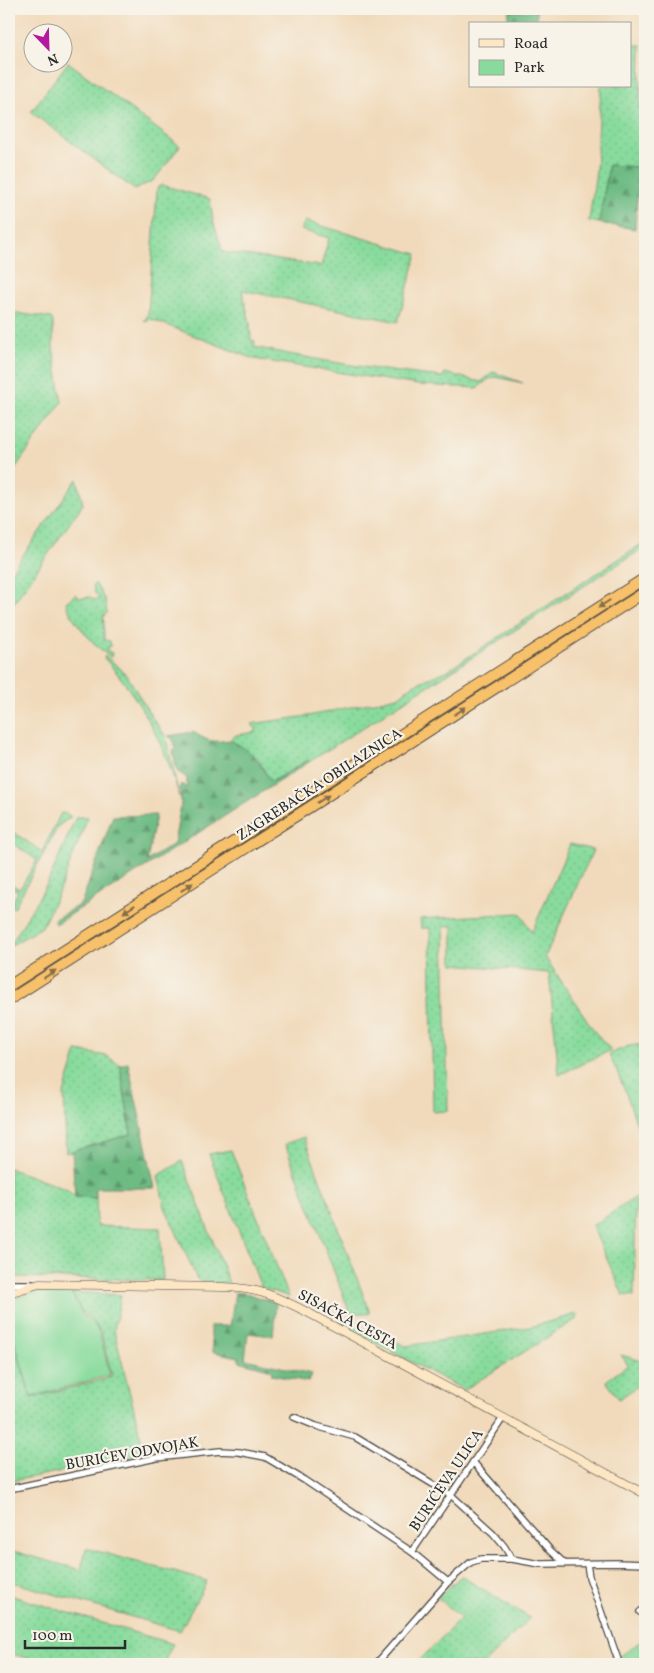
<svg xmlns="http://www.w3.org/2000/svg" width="654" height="1673" font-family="Vollkorn,serif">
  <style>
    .grass { fill: url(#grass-dots); stroke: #5a8364 }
    .forest { fill: url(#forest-firs); stroke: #4c7358 }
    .park { fill: #88db9d; stroke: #5a8364 }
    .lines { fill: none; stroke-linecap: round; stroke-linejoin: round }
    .minor-casing { stroke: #494541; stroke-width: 8 }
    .secondary-casing { stroke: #494541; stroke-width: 9 }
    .motorway-casing { stroke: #494541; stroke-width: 12 }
    .minor { stroke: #fff; stroke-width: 5.5 }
    .secondary { stroke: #fce6c4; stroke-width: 8 }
    .motorway { stroke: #f7c06b; stroke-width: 10 }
    .oneway { fill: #876e48 }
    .labels { text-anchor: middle; stroke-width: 4.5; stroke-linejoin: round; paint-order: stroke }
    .street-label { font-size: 15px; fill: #2b2b2b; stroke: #f7f3e8 }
  </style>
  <defs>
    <pattern id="grass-dots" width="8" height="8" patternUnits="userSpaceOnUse" patternTransform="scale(1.25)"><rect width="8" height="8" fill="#88db9d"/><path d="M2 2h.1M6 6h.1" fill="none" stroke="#76bc87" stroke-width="1.8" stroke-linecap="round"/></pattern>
    <pattern id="forest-firs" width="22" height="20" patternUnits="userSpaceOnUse" patternTransform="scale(1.25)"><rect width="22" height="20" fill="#6ebb84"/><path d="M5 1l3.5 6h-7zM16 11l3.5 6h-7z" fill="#5b986c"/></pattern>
  </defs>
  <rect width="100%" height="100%" fill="#f7f3e8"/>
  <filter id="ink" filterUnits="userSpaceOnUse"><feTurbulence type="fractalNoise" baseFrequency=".02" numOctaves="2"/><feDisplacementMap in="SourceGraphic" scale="10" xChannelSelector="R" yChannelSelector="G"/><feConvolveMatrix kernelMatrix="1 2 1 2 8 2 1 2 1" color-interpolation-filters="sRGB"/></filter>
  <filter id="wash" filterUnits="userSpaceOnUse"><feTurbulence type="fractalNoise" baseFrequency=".0096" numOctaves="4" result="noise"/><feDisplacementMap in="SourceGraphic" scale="20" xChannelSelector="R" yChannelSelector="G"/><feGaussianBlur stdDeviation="1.12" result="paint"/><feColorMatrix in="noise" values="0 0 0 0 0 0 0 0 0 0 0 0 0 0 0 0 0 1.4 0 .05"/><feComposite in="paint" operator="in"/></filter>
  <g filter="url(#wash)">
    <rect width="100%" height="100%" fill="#f1dabb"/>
    <!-- grass -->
    <g class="grass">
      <path d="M630,45H641L639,167L609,165L599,223L589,221L596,171L601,86H630Z"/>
      <path d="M68,62L180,146L154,180L135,190L31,112Z"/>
      <path d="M162,185L210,199L213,221L223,252L321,266L329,238L301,230L305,221L417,254L398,322L242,290L250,323L251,340L255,341L254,347C317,360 380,371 443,377L445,373L481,382L493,372L523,383L496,377L489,379L477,388L418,385L254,359L151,319L144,321L148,315L157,190L158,187Z"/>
      <path d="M9,312L51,318L53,321V348L62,402L9,477Z"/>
      <path d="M77,479L83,504L9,610V575Z"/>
      <path d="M645,542V547L309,762L307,761L271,782L257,758L230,740L236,735L256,732V729L251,724L308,716L398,697L413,685L448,670Z"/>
      <path d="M95,583L105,600L107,613L103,617L104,624L103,628L104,630V640L110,641L111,646L107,648L109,652L112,653L111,657C98,651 68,616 66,602L76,594L80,598L90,597L94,600L100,599L95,593L93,586Z"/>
      <path d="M105,656L121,669L128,677L151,716L166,737L179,797C169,751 136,692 104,658Z"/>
      <path d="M61,813L67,814L71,817L59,825L14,908L11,906L18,891L9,886V883L18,888L21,887L37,860L9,841V829L42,852Z"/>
      <path d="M76,817H88L62,884L42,927L10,946L48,882Z"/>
      <path d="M570,844L593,850L545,957L595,1032L611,1050L559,1075L549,973L453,964V926H444L448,1111L433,1112L430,928H421L420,919L520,913L532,932Z"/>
      <path d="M645,1044V1147L626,1093L609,1054L629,1046Z"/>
      <path d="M77,1051L107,1056L120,1065L131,1134L66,1153L64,1093Z"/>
      <path d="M304,1137L370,1313H350L285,1144Z"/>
      <path d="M231,1150L289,1297L261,1287L209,1154Z"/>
      <path d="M182,1161L229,1283L202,1282L197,1279L165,1207L158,1176Z"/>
      <path d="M9,1168L68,1190L75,1197L96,1198L97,1226L160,1228L163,1280L9,1277Z"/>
      <path d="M636,1197L634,1296L623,1295L592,1226Z"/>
      <path d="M72,1292L121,1295L114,1330L145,1454L13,1481L9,1473V1324L31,1398L112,1377L101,1333L92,1319L81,1311Z"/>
      <path d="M577,1314L578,1318L464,1390L338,1323H350L406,1346L530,1327Z"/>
      <path d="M621,1355L645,1362V1381L619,1399L606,1381L628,1365Z"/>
      <path d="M86,1548L207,1581L180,1631L9,1581V1550L81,1570Z"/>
      <path d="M461,1576L530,1618L484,1664H416L461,1618L438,1598Z"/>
      <path d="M9,1595L173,1644L163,1664H49L9,1653Z"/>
      <path d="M645,1638V1664H603L622,1655Z"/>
    </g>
    <!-- forest -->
    <g class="forest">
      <path d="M509,11H537L536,24H507Z"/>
      <path d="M609,165L639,167L635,229L599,223Z"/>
      <path d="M193,732C207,741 213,743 230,740C255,753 257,760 271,782L308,760L309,762L56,924L53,920L81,904L113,816L156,815L147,861L174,844L181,804L180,785H184L185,787H187V778L177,771L173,751L176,749L172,738L168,736Z"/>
      <path d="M128,1063L155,1188H96V1198L75,1197L72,1151L131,1134L120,1065Z"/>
      <path d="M235,1292L249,1294L276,1303L273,1336L248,1333L245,1359L312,1374L309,1382L272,1375V1370L239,1361V1357L213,1352L210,1326H230Z"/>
    </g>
    <!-- park -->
    <path class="park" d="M37,1291L71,1292L83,1315L95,1325L100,1335L110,1375L31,1397L9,1322V1301L23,1295Z"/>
  </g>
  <g filter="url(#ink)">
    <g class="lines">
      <!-- minor casing -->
      <g class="minor-casing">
        <g id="minor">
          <path d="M9,1284H32"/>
          <path d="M294,1417L316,1426L355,1437L451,1495L493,1533L504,1546L512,1559"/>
          <path d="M473,1462L550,1550L564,1563"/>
          <path d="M9,1489L156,1458L220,1451L239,1452L265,1457L304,1480L412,1552"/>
          <path d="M587,1564L589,1577L618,1660"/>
          <path d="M448,1582L471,1562L481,1559H512L540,1564L616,1563L645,1564"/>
          <path d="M640,1612L645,1608"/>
          <path d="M376,1664L448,1582L412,1552L503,1418"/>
        </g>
      </g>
      <!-- secondary casing -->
      <g class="secondary-casing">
        <path id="secondary" d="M9,1293L39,1284L222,1287C258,1288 273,1295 305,1311L645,1494"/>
      </g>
      <!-- motorway casing -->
      <g class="motorway-casing">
        <g id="motorway">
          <path d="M9,986L645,578"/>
          <path d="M9,1000L645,592"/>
        </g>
      </g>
      <!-- minor -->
      <use href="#minor" class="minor"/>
      <!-- secondary -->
      <use href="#secondary" class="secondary"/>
      <!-- motorway -->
      <use href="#motorway" class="motorway"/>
    </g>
    <!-- one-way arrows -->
    <defs><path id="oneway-solid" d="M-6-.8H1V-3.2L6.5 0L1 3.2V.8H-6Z" transform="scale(1.25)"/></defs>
    <g class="oneway">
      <use href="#oneway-solid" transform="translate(604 604) rotate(147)"/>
      <use href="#oneway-solid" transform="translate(460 711) rotate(-33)"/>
      <use href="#oneway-solid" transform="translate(323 799) rotate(-33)"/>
      <use href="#oneway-solid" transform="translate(187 887) rotate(-33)"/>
      <use href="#oneway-solid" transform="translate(129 909) rotate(147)"/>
      <use href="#oneway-solid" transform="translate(50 974) rotate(-33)"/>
    </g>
  </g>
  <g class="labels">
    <!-- street labels -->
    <g class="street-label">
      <text transform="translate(319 784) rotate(-33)" y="5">ZAGREBAČKA OBILAZNICA</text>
      <text transform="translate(348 1319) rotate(28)" y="5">SISAČKA CESTA</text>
      <text transform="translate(132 1453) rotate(-10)" y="5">BURIĆEV ODVOJAK</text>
      <text transform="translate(446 1480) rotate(-56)" y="5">BURIĆEVA ULICA</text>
    </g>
  </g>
  <!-- margin -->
  <rect width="654" height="1673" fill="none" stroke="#f7f3e8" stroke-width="30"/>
  <!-- legend -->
  <rect x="469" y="22" width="162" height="65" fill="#f7f3e8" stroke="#a5a39c"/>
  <rect x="479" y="39" width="25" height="8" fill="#fce6c4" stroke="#a5a39c"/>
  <text x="514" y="48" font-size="15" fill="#2b2b2b">Road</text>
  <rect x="479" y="60" width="25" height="15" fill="#88db9d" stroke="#a5a39c"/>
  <text x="514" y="72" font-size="15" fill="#2b2b2b">Park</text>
  <!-- north arrow -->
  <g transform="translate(48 48) rotate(157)"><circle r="24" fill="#f7f3e8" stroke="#a5a39c"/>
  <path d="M0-4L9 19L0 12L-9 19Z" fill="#b5179e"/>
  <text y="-8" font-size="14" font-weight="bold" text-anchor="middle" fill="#2b2b2b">N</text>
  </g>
  <!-- scale -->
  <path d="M25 1640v8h100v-8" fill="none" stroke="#2b2b2b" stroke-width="2.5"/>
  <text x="32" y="1640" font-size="15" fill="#2b2b2b" stroke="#f7f3e8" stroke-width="4" paint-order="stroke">100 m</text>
</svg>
